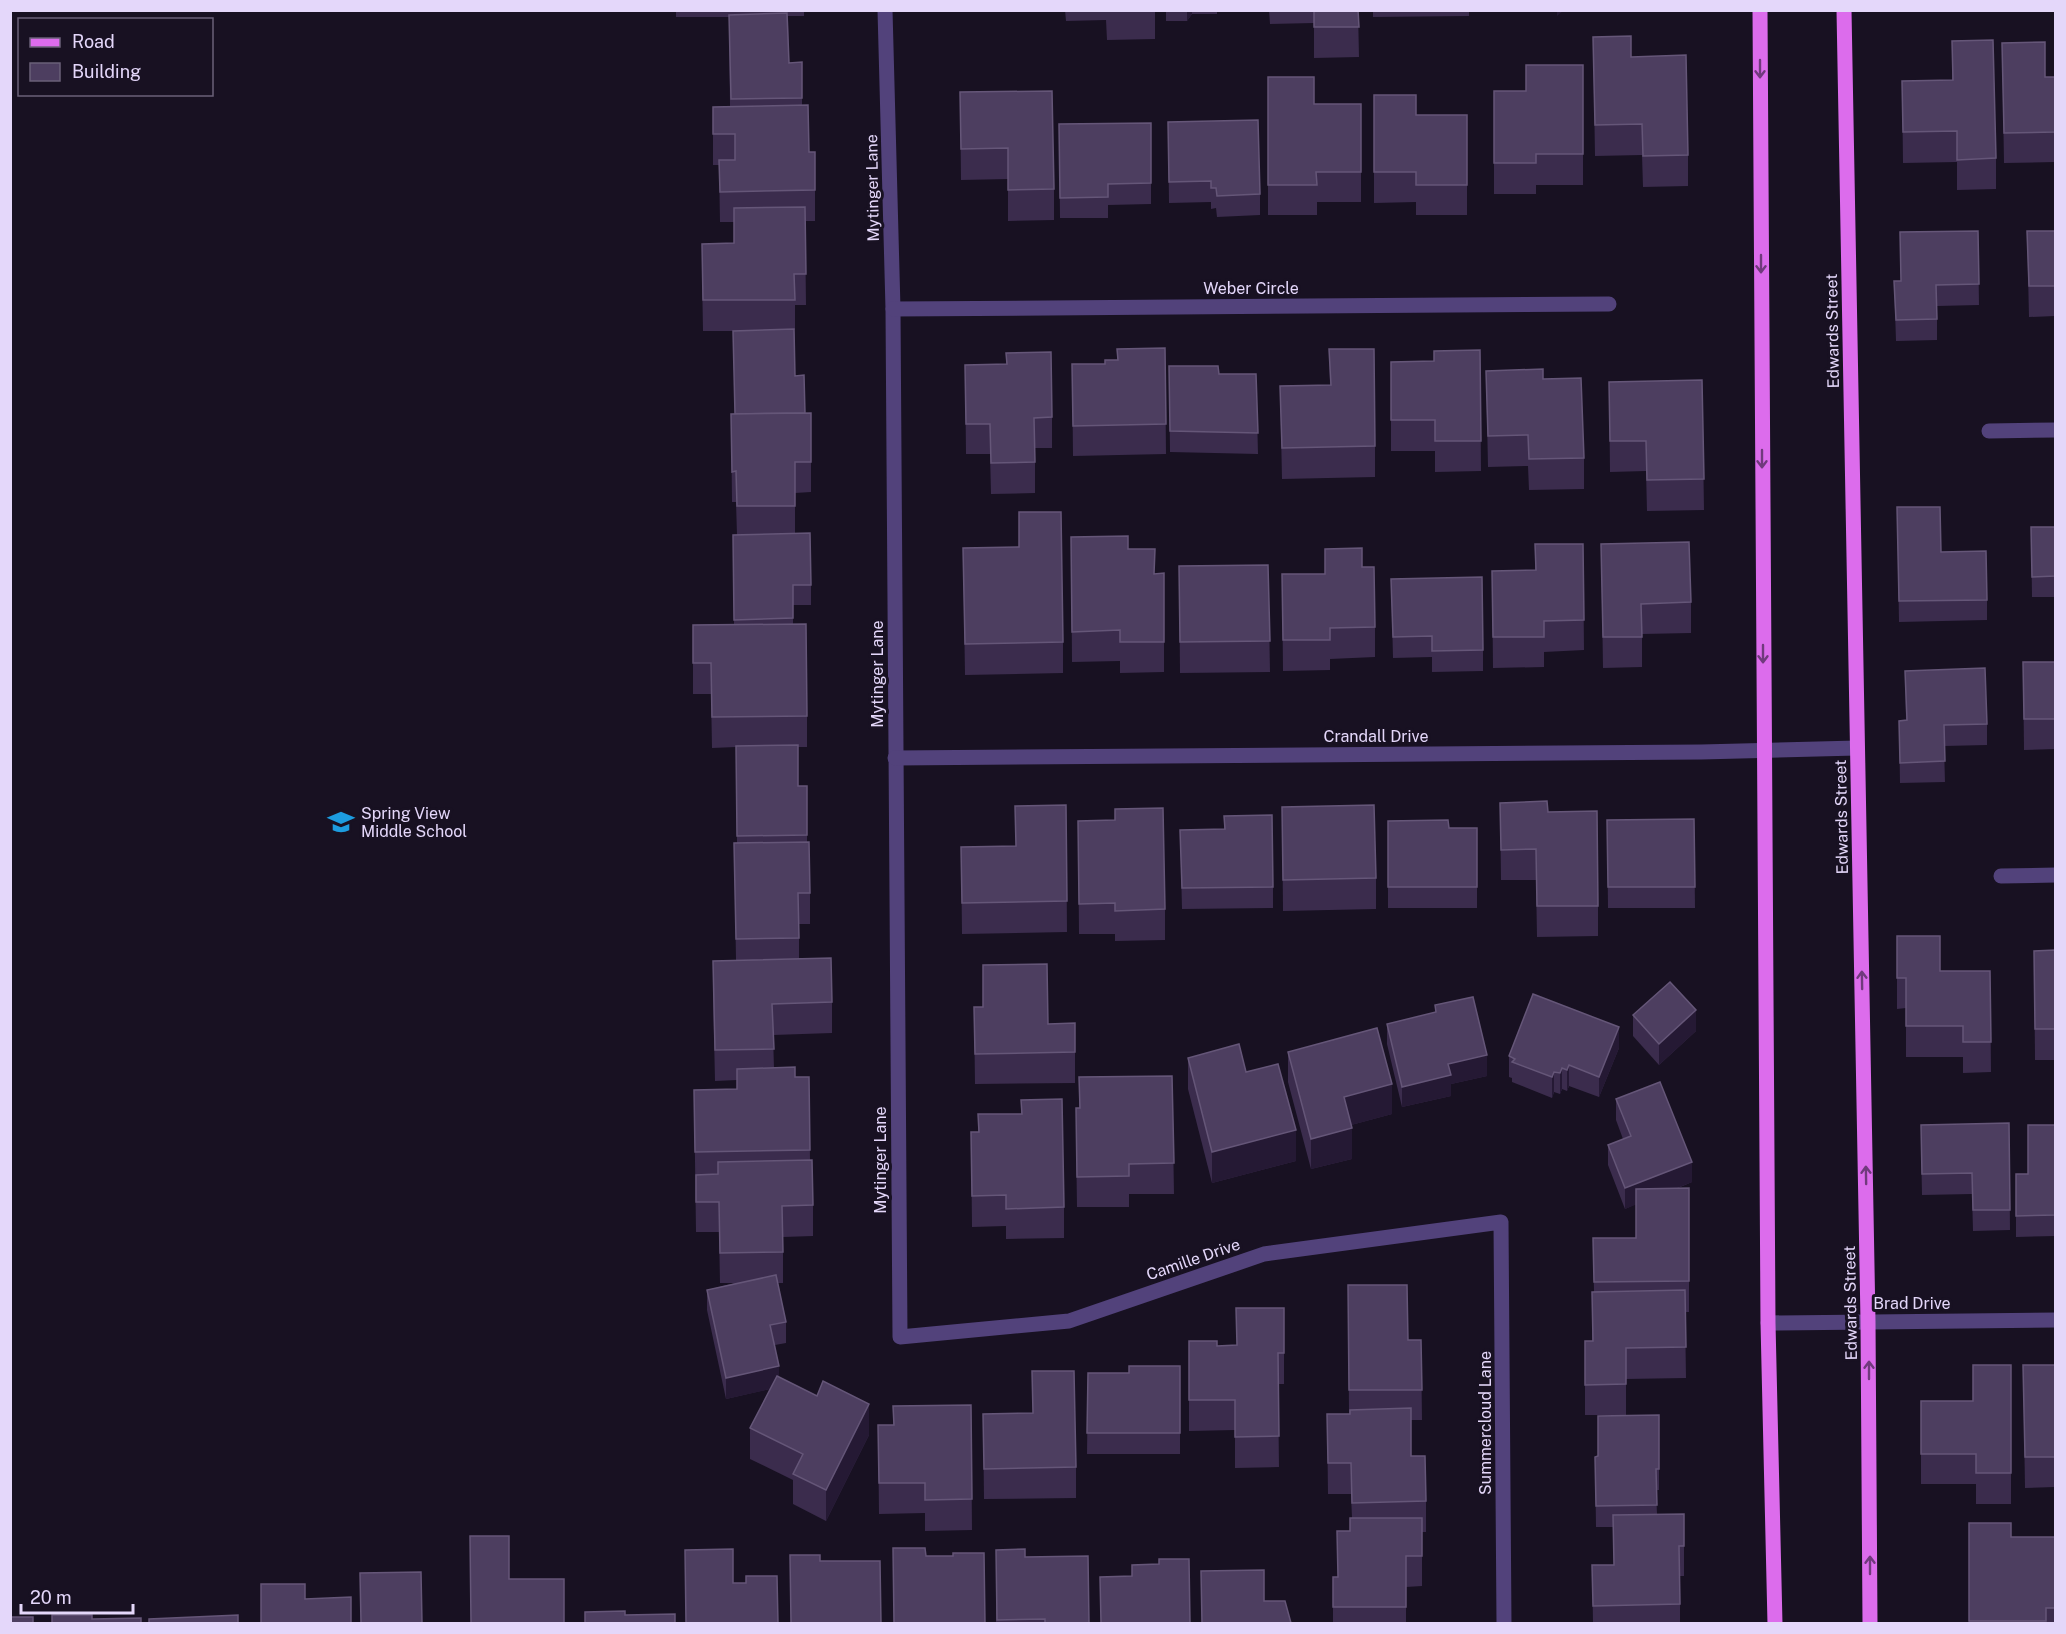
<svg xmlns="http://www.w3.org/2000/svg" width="2066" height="1634" font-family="'Public Sans',sans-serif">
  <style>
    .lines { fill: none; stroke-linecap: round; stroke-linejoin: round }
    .minor { stroke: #52427b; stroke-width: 15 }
    .major { stroke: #dc6cec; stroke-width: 15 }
    .wall { fill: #3b2c4d }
    .shaded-wall { fill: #251934 }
    .building { fill: #4d3e60; stroke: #655678; stroke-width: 1.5 }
    .oneway { stroke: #703a7d }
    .labels { text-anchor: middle; stroke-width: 6; stroke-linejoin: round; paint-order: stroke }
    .street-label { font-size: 16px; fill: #e4d7fa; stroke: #181122 }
    .poi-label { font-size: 16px; fill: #e4d7fa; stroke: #181122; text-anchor: start }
  </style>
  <rect width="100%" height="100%" fill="#181122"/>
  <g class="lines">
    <!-- minor -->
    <g class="minor">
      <path d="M885,10L893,309L900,1337L1069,1321L1264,1254L1501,1222L1504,1624"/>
      <path d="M893,309L1609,304"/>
      <path d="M1989,431L2056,430"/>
      <path d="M895,758L1701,752L1857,748"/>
      <path d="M2001,876L2056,875"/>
      <path d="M1768,1323L2056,1320"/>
    </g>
    <!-- major -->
    <g class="major">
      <path d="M1760,10L1768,1323L1775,1624"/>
      <path d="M1844,10L1868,1321L1870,1624"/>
    </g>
  </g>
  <!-- wall -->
  <g class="wall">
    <path d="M676,10H804V16H788L789,63L802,62V105L815,190V221H805L806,305H795V330H794L795,376L805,413L811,462V492L795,493V534L811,585V605H793V624L807,716V747H798V786H807V842L810,893V924H799V958L832,1002V1033L773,1035L774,1068L795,1077H809L810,1160L813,1205V1236L783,1237V1283H778L786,1322V1343L775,1345L779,1377L869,1435L826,1521L793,1504V1480L750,1459V1428L770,1389L726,1399L707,1310V1290L735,1283H720L719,1232H696L694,1090L737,1089V1080L715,1081L713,991V961L736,960L734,843H737L736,747L712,748L711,694H693V625L734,624L733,535H737L736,502H732L731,414H735L733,331H703L702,275V244L734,243V222H720L719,165H713V107L730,106L729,17H676Z"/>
    <path d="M1065,10H1155V39L1107,40L1106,20L1066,21Z"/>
    <path d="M1166,10H1217V14H1192L1187,21H1166Z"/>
    <path d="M1269,10H1358L1359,57L1314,58V23L1270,24Z"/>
    <path d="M1373,10H1469V16L1373,17Z"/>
    <path d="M1593,37L1688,155V186L1643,187L1642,155L1595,156Z"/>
    <path d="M1952,41L1996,158V189L1957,190V162L1903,163L1902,81L1952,80Z"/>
    <path d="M2002,43L2045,77H2055V162L2004,163Z"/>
    <path d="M1583,65V185H1536V194H1494V91H1526Z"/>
    <path d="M1268,77L1314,104H1361V202H1317V215H1268Z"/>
    <path d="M960,92L1054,189V220L1008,221V179L961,180Z"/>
    <path d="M1374,95L1416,115H1467V215H1416V202L1374,203Z"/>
    <path d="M1168,122L1260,194V215L1217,217L1216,208L1211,209V202L1169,203Z"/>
    <path d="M1151,123V204L1108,205V218H1060L1059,124Z"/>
    <path d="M1978,231L1979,305L1937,306V340L1896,341L1894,281H1901Z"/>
    <path d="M2027,231H2055V316L2029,317Z"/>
    <path d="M1165,348L1166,454L1073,456L1072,364H1105L1117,360V349Z"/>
    <path d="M1329,349L1375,446V477L1282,479L1280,386L1330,385Z"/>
    <path d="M1480,350L1481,471L1435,472V451H1391V362L1434,361Z"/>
    <path d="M1006,353L1052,417V448H1035V493L991,494L990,454H966L965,365L1006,364Z"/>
    <path d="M1169,366L1219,374H1256L1258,454L1170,452Z"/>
    <path d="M1486,371L1543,379L1584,458V489L1529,490L1528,466L1488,467Z"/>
    <path d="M1702,380L1704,510L1647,511L1646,471L1610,472L1609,382Z"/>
    <path d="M1897,507L1987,600V620L1899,622Z"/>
    <path d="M2031,527H2055V597H2032Z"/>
    <path d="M1071,537L1128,549L1155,574L1164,573V672L1120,673V661L1072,662Z"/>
    <path d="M1535,544H1583L1584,650L1544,652V667L1493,668L1492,571L1535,570Z"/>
    <path d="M1601,544L1691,602V633L1642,634V667L1603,668Z"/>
    <path d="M963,548L1063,642V673L965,675Z"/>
    <path d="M1325,549L1362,567L1375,627V657L1330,659V670L1283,671L1282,574H1325Z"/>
    <path d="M1268,565L1270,672L1180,673L1179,566Z"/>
    <path d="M1391,579L1483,650V671L1432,672V657L1393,658Z"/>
    <path d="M2023,662H2055V749L2024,750Z"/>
    <path d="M1905,671L1987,724V745L1944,746L1945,782L1900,783L1899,721L1906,720Z"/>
    <path d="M1500,803L1548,812L1598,906V936L1537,937L1536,880H1501Z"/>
    <path d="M1066,805L1067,932L962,934L961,847L1016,846Z"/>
    <path d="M1282,807L1376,878V909L1283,911Z"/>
    <path d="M1224,816L1273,887V908L1182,909L1180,830L1224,829Z"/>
    <path d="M1694,819L1695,908H1608L1607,820Z"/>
    <path d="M1078,821L1165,909V940L1115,941V934H1079Z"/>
    <path d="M1388,821L1449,828H1477V908H1388Z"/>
    <path d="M1897,936L1940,971H1990L1991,1072L1963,1073V1057H1906V1008L1897,1009Z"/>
    <path d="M2055,950V1060H2035L2034,951Z"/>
    <path d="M1435,1005L1487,1076L1451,1084V1096L1402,1107L1387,1044V1024L1435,1013Z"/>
    <path d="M974,1007L1048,1024L1075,1023V1083L975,1084Z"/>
    <path d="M1633,1015L1696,1031L1659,1065L1633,1036Z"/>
    <path d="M1619,1048L1599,1097L1569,1086L1567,1091L1562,1089L1560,1094L1554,1092L1552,1098L1512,1082V1078L1509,1077V1056Z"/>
    <path d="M1288,1052L1392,1114L1351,1125L1352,1159L1311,1169L1288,1082Z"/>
    <path d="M1188,1058L1246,1072L1296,1161L1212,1183L1188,1089Z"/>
    <path d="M1172,1076L1174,1194H1129V1207H1077L1076,1139L1079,1108V1077Z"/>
    <path d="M1616,1099L1692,1182L1678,1188H1689V1312H1685L1686,1378L1626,1379V1415H1585V1341H1592V1292H1594L1593,1238H1636V1204L1625,1209L1608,1165V1145L1623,1139L1616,1120Z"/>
    <path d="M1021,1100L1064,1207V1238L1006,1239V1226L972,1227L971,1132H978V1114H1021Z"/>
    <path d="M2009,1123L2010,1230L1973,1231L1972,1194L1922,1195L1921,1145Z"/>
    <path d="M2055,1125V1236L2016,1237V1174H2028Z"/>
    <path d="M1348,1285L1408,1340H1421L1422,1420H1411V1456L1426,1501V1532H1422V1586L1406,1587V1623H1333V1577H1338L1350,1531L1352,1518L1351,1494H1328L1327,1414H1349Z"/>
    <path d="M1284,1308V1384H1278L1279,1467L1235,1468V1430L1189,1431V1341L1217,1346L1236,1345Z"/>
    <path d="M2011,1365V1504H1976V1484H1921V1401H1973Z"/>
    <path d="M2023,1365H2055V1487L2025,1488Z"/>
    <path d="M1180,1366V1454H1087L1088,1373H1129Z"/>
    <path d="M971,1405L972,1530L925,1531V1513L879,1514L878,1425H893V1406Z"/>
    <path d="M983,1414L1076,1467V1498L984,1499Z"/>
    <path d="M1659,1415V1490H1656L1657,1514H1684V1576H1680V1623H1593L1592,1565H1614L1613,1527H1596L1595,1457L1598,1456Z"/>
    <path d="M1969,1523L2011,1537H2055V1623H1969Z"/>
    <path d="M996,1550L1025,1557L1089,1623H996Z"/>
  </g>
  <!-- shaded-wall -->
  <g class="shaded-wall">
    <path d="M1187,10H1192V14L1187,21Z"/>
    <path d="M1557,10H1564L1557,16Z"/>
    <path d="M1696,1010V1031L1659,1065V1044Z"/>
    <path d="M1619,1027V1048L1599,1097V1077Z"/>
    <path d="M1487,1055V1076L1451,1084V1096L1402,1107V1087L1448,1064Z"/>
    <path d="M1569,1065V1086L1567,1091V1070Z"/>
    <path d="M1562,1068V1089L1560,1094V1073Z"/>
    <path d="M1554,1072V1092L1552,1098V1077Z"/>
    <path d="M1392,1084V1114L1344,1127V1097Z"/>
    <path d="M1352,1128V1159L1311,1169V1139Z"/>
    <path d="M1296,1130V1161L1212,1183V1152Z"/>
    <path d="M1692,1162V1182L1625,1209V1188Z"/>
    <path d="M779,1366V1387L726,1399V1378Z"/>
    <path d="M869,1404V1435L826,1521V1490Z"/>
  </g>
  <!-- building -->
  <g class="building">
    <path d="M1314,10H1358L1359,27H1314Z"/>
    <path d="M787,13L789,63L802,62V98L731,99L729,15Z"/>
    <path d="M1631,36V57L1686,55L1688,155L1643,156L1642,124L1595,125L1593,37Z"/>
    <path d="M1993,40L1996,158L1957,160V131L1903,132L1902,81L1953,80L1952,41Z"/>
    <path d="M2045,42V77H2055V132L2004,133L2002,43Z"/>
    <path d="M1526,65H1583V154H1536V163H1494V91H1526Z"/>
    <path d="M1268,77H1314V104H1361V172H1316L1317,185H1268Z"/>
    <path d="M1052,91L1054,189L1008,190V148L961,149L960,92Z"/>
    <path d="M1374,95H1416V115H1467V185H1416V172H1374Z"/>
    <path d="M808,105L809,152H815V190L720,192L719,160H735V134H713V107Z"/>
    <path d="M1258,120L1260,194L1217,196L1216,188H1211V181L1169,182L1168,122Z"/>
    <path d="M1151,123V183L1108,184V197L1060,198L1059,124Z"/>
    <path d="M805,207L806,274H794L795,300H703L702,244L734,243V208Z"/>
    <path d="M1978,231L1979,284L1936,285L1937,319L1896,320L1894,281H1901L1900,232Z"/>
    <path d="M2027,231H2055V286H2029Z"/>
    <path d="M794,329L795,376L804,375L805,413L735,414L733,331Z"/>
    <path d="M1165,348L1166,424L1073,426L1072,364H1105V360H1118L1117,349Z"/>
    <path d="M1329,349H1374L1375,446L1282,448L1280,386L1331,385Z"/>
    <path d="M1480,350L1481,441H1435V420H1391V362L1434,361V351Z"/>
    <path d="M1051,352L1052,417L1034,418L1035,462L991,463L990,424H966L965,365L1007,364L1006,353Z"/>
    <path d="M1169,366H1218L1219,374H1256L1258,433L1170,431Z"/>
    <path d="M1543,369V379L1581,378L1584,458L1529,459L1528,435L1488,436L1486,371Z"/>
    <path d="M1702,380L1704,479L1647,480L1646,441H1610L1609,382Z"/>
    <path d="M811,413V462H795V506H737L736,471L732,472L731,414Z"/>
    <path d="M1897,507H1940L1941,552L1986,551L1987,600L1899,601Z"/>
    <path d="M1019,512H1061L1063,642L965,644L963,548L1019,547Z"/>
    <path d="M2031,527H2055V576L2032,577Z"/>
    <path d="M810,533L811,585H793V618L734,620L733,535Z"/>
    <path d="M1128,536V549H1155L1154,574L1164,573V642H1120V630L1072,632L1071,537Z"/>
    <path d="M1689,542L1691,602L1641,604L1642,637H1603L1601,544Z"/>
    <path d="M1535,544H1583L1584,620L1544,621V637H1493L1492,571L1536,570Z"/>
    <path d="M1362,548V567H1374L1375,627L1330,628V640H1283L1282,574H1325V549Z"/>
    <path d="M1268,565L1270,641L1180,642L1179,566Z"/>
    <path d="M1482,577L1483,650L1432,651V636L1393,637L1391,579Z"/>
    <path d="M806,624L807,716L712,717L711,663H693V625Z"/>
    <path d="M2023,662H2055V719H2024Z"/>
    <path d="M1985,668L1987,724L1944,725L1945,761L1900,763L1899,721L1907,720L1905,671Z"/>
    <path d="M798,745V786H807V835L737,836L736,746Z"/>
    <path d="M1547,801L1548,812L1597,811L1598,906H1537L1536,849L1501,850L1500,803Z"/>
    <path d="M1066,805L1067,901L962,903L961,847L1016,846L1015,806Z"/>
    <path d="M1374,805L1376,878L1283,880L1282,807Z"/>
    <path d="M1163,808L1165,909L1115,911V903L1079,904L1078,821L1115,820V809Z"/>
    <path d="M1272,815L1273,887L1182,888L1180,830L1225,829L1224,816Z"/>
    <path d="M1694,819L1695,887H1608L1607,820Z"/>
    <path d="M1448,820L1449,828H1477V887H1388V821Z"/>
    <path d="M809,842L810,893H798L799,938L736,939L734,843Z"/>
    <path d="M1897,936H1940V971H1990L1991,1042H1963V1026H1906V978H1897Z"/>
    <path d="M2055,950V1029H2035L2034,951Z"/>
    <path d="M831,958L832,1002L772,1004L774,1049L715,1050L713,961Z"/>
    <path d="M1047,964L1048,1024L1075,1023V1052L975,1054L974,1007H983V965Z"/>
    <path d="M1670,982L1696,1010L1659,1044L1633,1015Z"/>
    <path d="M1533,994L1619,1027L1599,1077L1569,1065L1567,1070L1562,1068L1560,1073L1554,1072L1552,1077L1512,1062L1515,1059L1509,1056Z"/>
    <path d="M1473,997L1487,1055L1448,1064L1451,1075L1402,1087L1387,1024L1436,1012L1435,1005Z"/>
    <path d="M1377,1028L1392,1084L1344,1097L1352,1128L1311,1139L1288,1052Z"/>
    <path d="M1239,1044L1246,1072L1278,1064L1296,1130L1212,1152L1188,1058Z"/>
    <path d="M795,1067V1077H809L810,1150L695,1152L694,1090L737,1089V1069Z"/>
    <path d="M1172,1076L1174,1163L1129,1164V1176L1077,1177L1076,1108H1080L1079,1077Z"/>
    <path d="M1660,1082L1692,1162L1625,1188L1608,1145L1631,1136L1616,1099Z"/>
    <path d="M1062,1099L1064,1207L1006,1209V1195L972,1196L971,1132H979L978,1114H1022L1021,1100Z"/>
    <path d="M2009,1123L2010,1210H1973L1972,1173L1922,1174L1921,1125Z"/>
    <path d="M2028,1125H2055V1215L2016,1216V1174H2028Z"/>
    <path d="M812,1160L813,1205L782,1206L783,1252L720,1253L719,1202H696V1175L718,1174V1162Z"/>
    <path d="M1689,1188V1281L1594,1282L1593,1238H1636V1189Z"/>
    <path d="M776,1275L786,1322L770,1325L779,1366L726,1378L707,1290Z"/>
    <path d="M1348,1285H1407L1408,1340H1421L1422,1390H1349Z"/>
    <path d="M1685,1290L1686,1347L1626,1348V1384L1585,1385V1341H1593L1592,1292Z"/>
    <path d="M1236,1308H1284V1353H1278L1279,1436L1235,1437V1400H1189V1341H1217V1346L1237,1345Z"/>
    <path d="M1973,1365H2011V1473H1976V1454H1921V1401H1973Z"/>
    <path d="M2023,1365H2055V1457H2025Z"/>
    <path d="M1129,1366H1180V1433H1087L1088,1373H1129Z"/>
    <path d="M1032,1371H1074L1076,1467L984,1469L983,1414L1033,1413Z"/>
    <path d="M777,1376L817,1396L823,1381L869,1404L826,1490L793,1474L803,1454L750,1428Z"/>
    <path d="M971,1405L972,1499L925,1500V1483H879L878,1425H894L893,1406Z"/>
    <path d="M1411,1408V1456H1425L1426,1501L1352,1503L1351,1463H1328L1327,1414H1350V1410Z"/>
    <path d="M1659,1415V1469H1656L1657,1505L1596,1506L1595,1457L1598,1456V1416Z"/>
    <path d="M1684,1514V1546H1679L1680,1604L1593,1606L1592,1565H1614L1613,1515Z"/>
    <path d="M1350,1518H1422V1556H1406V1607H1333V1577H1338L1337,1531H1350Z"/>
    <path d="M1969,1523H2011V1537H2055V1608H2046V1621H1969Z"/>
    <path d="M470,1536H509V1579H564V1623H471Z"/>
    <path d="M893,1548H925L926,1556H953V1553H984L985,1623H894Z"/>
    <path d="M733,1549V1583H746V1576H777L778,1623H686L685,1550Z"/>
    <path d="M1025,1549V1557L1088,1556L1089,1623H1045V1619L997,1620L996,1550Z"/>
    <path d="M790,1555H820V1561H880L881,1623H791Z"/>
    <path d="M1159,1559H1189L1190,1623H1101L1100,1577L1132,1576V1565L1159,1564Z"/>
    <path d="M1264,1570V1601H1285L1291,1623H1202L1201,1571Z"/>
    <path d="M421,1572L422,1623H361L360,1573Z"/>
    <path d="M261,1584H305V1599L351,1597V1623H261Z"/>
    <path d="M625,1611V1615L675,1614V1623H585V1612Z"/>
    <path d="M52,1615H92V1619L141,1618V1623H52Z"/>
    <path d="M238,1615V1623H149V1619Z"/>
    <rect x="10" y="1617" width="23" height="6"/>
  </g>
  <!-- one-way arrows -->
  <defs><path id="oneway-shaft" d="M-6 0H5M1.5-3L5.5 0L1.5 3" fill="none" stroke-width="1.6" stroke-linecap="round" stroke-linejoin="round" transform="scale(1.5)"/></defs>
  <g class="oneway">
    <use href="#oneway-shaft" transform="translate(1760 69) rotate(90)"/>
    <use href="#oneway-shaft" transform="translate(1761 264) rotate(90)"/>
    <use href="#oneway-shaft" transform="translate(1762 459) rotate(90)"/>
    <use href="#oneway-shaft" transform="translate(1763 654) rotate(90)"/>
    <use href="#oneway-shaft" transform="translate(1862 980) rotate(-91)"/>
    <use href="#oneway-shaft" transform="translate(1866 1175) rotate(-91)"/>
    <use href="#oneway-shaft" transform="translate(1869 1370) rotate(-90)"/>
    <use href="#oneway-shaft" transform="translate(1870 1565) rotate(-90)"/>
  </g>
  <!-- icons -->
  <defs>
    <g id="school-bare" transform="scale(2.07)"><path d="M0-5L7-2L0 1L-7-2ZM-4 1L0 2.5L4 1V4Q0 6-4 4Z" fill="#1d9cdf" stroke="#181122" stroke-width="2.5" paint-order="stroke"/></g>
  </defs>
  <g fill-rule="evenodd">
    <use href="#school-bare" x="341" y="822"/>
  </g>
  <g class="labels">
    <!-- street labels -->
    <g class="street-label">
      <text transform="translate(872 188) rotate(-91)" y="6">Mytinger Lane</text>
      <text x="1251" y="294">Weber Circle</text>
      <text transform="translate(1832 331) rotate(-91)" y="6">Edwards Street</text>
      <text transform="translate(877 674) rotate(-90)" y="6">Mytinger Lane</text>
      <text x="1376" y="742">Crandall Drive</text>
      <text transform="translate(1841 817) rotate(-91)" y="6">Edwards Street</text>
      <text transform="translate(880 1160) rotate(-90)" y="6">Mytinger Lane</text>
      <text transform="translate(1193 1259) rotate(-19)" y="6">Camille Drive</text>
      <text transform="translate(1850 1303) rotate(-91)" y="6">Edwards Street</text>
      <text x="1912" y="1309">Brad Drive</text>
      <text transform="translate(1485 1423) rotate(-90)" y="6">Summercloud Lane</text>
    </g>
    <!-- poi labels -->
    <g class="poi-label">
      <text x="361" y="819">Spring View<tspan x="361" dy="18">Middle School</tspan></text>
    </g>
  </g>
  <!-- border -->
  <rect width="2066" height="1634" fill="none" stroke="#e4d7fa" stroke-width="24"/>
  <!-- legend -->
  <rect x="18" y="18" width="195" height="78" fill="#181122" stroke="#6a6078" stroke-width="1.5"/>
  <rect x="30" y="38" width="30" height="9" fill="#dc6cec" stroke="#6a6078" stroke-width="1.5"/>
  <text x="72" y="48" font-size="18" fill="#e4d7fa">Road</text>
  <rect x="30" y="63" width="30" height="18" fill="#4d3e60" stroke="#6a6078" stroke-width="1.5"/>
  <text x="72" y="78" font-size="18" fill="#e4d7fa">Building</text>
  <!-- scale -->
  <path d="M21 1604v9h112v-9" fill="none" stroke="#e4d7fa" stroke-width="3"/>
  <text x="30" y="1604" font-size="18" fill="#e4d7fa" stroke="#181122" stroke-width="4.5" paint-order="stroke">20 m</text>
</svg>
